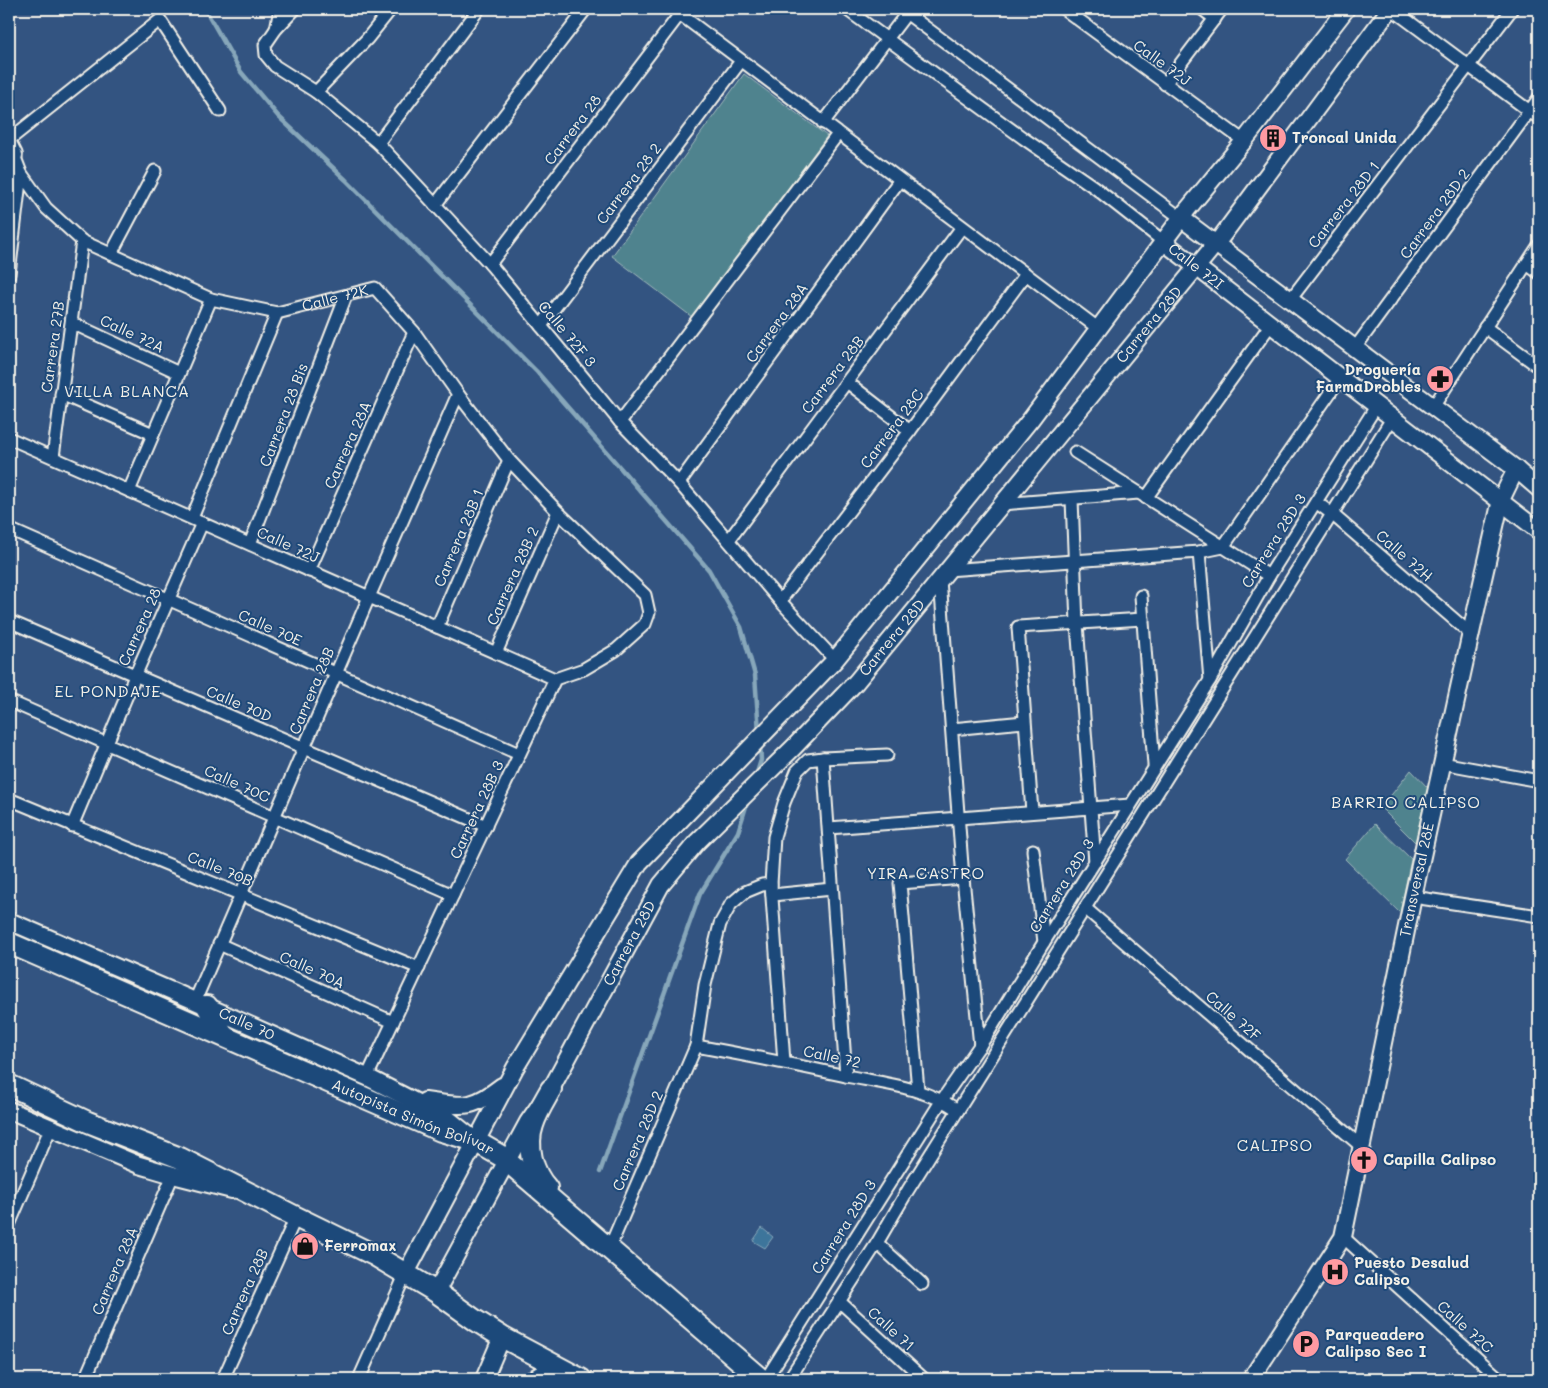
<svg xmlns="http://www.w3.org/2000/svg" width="1548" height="1388" font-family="Mali,sans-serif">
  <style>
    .green { fill: #50838e; stroke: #a2babb }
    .water { fill: #3e759b; stroke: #87a7ba }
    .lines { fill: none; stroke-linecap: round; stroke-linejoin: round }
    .stream { stroke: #87a7ba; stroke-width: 4.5 }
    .street-casing { stroke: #f4f1e8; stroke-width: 15 }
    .secondary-casing { stroke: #f4f1e8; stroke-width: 20 }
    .highway-casing { stroke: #f4f1e8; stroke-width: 24 }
    .street { stroke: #1f4a7a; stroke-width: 11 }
    .secondary { stroke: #1f4a7a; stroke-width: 16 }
    .highway { stroke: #1f4a7a; stroke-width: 20 }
    .labels { text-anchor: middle; stroke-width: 4; stroke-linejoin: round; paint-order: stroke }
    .street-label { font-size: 15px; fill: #f4f1e8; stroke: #1f4a7a }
    .poi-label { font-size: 15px; font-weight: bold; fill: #f4f1e8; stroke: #1f4a7a; text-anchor: start }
    .neighbourhood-label { font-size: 16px; letter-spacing: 1px; fill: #f4f1e8; stroke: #1f4a7a }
  </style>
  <rect width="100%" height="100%" fill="#335481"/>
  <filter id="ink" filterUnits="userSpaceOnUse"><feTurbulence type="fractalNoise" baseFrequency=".02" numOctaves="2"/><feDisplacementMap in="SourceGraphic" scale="10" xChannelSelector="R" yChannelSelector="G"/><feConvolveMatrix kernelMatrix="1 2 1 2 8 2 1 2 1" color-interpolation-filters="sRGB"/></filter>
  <g filter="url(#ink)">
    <!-- green -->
    <g class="green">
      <path d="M744,74L827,136L692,317L612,256Z"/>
      <path d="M1411,770L1428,788L1415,842L1381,808Z"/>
      <path d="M1375,824L1411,859L1400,913L1345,859Z"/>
    </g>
    <!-- water -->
    <path class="water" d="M762,1228L773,1237L765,1248L753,1241Z"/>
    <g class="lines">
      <!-- stream -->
      <g class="stream">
        <path d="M205,9L241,72L278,116L346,180L537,372L709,570L741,627L755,675L759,732"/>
        <path d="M756,776L761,760L760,745"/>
        <path d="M600,1172L700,894L738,832L748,800"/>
      </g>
      <!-- street casing -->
      <g class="street-casing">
        <g id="street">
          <path d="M295,9L276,29L265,45L266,55L275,66L316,92L378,143L490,264L620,422L679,483L780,601L835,660"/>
          <path d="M673,9L1099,329"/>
          <path d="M846,9L1023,138L1094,187L1164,242"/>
          <path d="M901,9L1181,218"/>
          <path d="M1064,9L1244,141"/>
          <path d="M1202,9L1215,19"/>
          <path d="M1392,9L1539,118"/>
          <path d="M276,29L280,9"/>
          <path d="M1165,84L1222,9"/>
          <path d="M316,92L367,39L391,9"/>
          <path d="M823,123L910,9"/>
          <path d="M9,140L160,20L220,111"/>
          <path d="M378,143L479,9"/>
          <path id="s1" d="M14,155L21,173L46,208L82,241L211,299L277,313L375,288L414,332L458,394L509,460L558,512L645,595L649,613L645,624L616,650L584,669L555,679L367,1077"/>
          <path d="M435,205L586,9"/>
          <path d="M111,254L155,171"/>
          <path d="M490,264L680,14"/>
          <path d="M1527,264L1539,273"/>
          <path d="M9,274L21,173"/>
          <path d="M1290,300L1512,9"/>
          <path d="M72,323L179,373"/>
          <path d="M541,326L741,61"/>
          <path d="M1485,327L1539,367"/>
          <path d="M1355,348L1539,98"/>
          <path d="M847,382L910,431"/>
          <path d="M61,394L153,434"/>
          <path d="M1433,407L1539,245"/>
          <path d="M620,422L838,134"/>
          <path d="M9,438L555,679"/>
          <path d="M1075,452L1269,576"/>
          <path d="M53,457L82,241"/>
          <path d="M679,483L899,181"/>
          <path d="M129,491L211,299"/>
          <path d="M1146,498L1271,324"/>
          <path d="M1072,499L1077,624L1095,862"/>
          <path d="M1316,502L1332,514L1471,634"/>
          <path d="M1001,504L1139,493"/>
          <path d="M192,518L277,313"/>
          <path d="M9,529L519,754"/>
          <path d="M729,540L962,227"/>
          <path d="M250,544L346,296"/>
          <path d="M1199,552L1210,680"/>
          <path d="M947,570L1199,552L1223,547L1341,377"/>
          <path d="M309,571L414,332"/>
          <path d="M940,580L963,878L980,1046"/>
          <path d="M1141,596L1154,765"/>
          <path d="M780,601L910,431L1026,274"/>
          <path d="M9,621L486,826"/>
          <path d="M437,627L509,460"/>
          <path d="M496,653L558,512"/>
          <path d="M9,701L453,895"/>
          <path d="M952,729L1024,722"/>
          <path d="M823,758L887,755"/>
          <path d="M1442,763L1539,781"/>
          <path d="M9,799L419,968"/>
          <path d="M1032,812L1018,627L1143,619"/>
          <path d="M72,826L135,676L202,523"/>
          <path d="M829,828L1130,805"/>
          <path d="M1033,850L1044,942"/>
          <path d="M771,884L784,1062"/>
          <path d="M772,895L832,889"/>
          <path d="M1413,897L1539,916"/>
          <path d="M1085,908L1362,1147"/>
          <path d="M219,944L393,1022"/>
          <path d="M195,1001L369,597L458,394"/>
          <path d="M696,1046C746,1055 796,1065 846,1076C887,1084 922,1087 958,1110"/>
          <path d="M918,1090L900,883L963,878"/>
          <path d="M9,1225L51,1127"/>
          <path d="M1343,1237L1500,1379"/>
          <path d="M877,1243L922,1284"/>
          <path d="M609,1249L696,1046L705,985L720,924L731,904L745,892L762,885L771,884L774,837L784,803L797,771L808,760L823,758L846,1076"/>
          <path d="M839,1301L924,1379"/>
          <path d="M85,1379L173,1175"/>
          <path d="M223,1379L296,1217"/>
          <path d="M359,1379L406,1273"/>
          <path d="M766,1379L942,1100L987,1035L1044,942L1210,680L1269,576L1377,405"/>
          <path d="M789,1379L877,1243L908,1190L1393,417"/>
        </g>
      </g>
      <!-- secondary casing -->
      <g class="secondary-casing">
        <g id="secondary">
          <path d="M9,145L14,155L9,157"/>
          <path d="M1181,218L1516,469L1539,489"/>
          <path id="s2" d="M1164,242L1539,531"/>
          <path id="s3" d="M9,921L195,1001L367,1077L447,1118L472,1138"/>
          <path d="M425,1101C463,1106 470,1111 502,1086"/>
          <path d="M9,1110L139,1165L173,1175L232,1190"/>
          <path d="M406,1273L515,1068L639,863L835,660L1031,419L1187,210L1244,141L1346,9"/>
          <path id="s4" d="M436,1292L528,1122L551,1089L661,885L697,842L794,747L856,682L1222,236L1390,9"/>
          <path d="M484,1379L502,1337"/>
          <path d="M533,1379L543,1373L571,1375"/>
          <path id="s5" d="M1251,1379L1343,1237L1413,897L1482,583L1501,500L1516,469"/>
        </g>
      </g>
      <!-- highway casing -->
      <g class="highway-casing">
        <g id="highway">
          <path id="s6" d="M9,943L441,1131L475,1141L501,1156L761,1379"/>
          <path d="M207,1006L224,1036"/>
          <path d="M9,1085L88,1122L180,1158L296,1217L374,1255L436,1292L475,1320L502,1337L581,1379"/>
          <path d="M547,1188C532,1172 526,1145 533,1125C537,1112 545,1100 551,1089"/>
        </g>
      </g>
      <!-- street -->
      <use href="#street" class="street"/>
      <!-- secondary -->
      <use href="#secondary" class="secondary"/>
      <!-- highway -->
      <use href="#highway" class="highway"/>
    </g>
  </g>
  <!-- icons -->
  <defs>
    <g id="building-disc" transform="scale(1.4375)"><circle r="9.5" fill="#ff9aa2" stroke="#1f4a7a"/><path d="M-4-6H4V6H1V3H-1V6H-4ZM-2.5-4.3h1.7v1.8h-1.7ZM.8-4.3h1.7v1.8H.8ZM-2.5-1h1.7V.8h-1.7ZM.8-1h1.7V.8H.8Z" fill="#111"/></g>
    <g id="pharmacy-disc" transform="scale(1.4375)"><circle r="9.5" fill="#ff9aa2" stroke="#1f4a7a"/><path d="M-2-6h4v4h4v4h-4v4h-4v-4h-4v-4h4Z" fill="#111"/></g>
    <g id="church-disc" transform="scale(1.4375)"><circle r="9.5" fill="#ff9aa2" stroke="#1f4a7a"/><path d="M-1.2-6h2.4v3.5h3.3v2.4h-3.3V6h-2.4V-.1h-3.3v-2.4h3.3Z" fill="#111"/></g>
    <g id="shop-disc" transform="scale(1.4375)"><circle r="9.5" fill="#ff9aa2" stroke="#1f4a7a"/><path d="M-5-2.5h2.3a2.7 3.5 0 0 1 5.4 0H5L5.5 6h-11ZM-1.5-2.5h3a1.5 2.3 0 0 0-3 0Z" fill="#111"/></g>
    <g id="hospital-disc" transform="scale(1.4375)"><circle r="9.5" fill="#ff9aa2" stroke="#1f4a7a"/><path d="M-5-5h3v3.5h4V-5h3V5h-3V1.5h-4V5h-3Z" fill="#111"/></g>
    <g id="parking-disc" transform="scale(1.4375)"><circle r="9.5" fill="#ff9aa2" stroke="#1f4a7a"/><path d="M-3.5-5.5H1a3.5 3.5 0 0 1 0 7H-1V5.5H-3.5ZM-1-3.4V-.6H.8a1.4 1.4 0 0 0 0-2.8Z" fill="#111"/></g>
  </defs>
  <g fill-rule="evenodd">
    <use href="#building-disc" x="1273" y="138"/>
    <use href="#pharmacy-disc" x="1440" y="379"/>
    <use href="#church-disc" x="1364" y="1160"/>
    <use href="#shop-disc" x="305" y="1246"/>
    <use href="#hospital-disc" x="1335" y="1272"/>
    <use href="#parking-disc" x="1306" y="1344"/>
  </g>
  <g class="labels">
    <!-- street labels -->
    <g class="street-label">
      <text transform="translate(1162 63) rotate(36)" y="5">Calle 72J</text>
      <text transform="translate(573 130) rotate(-53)" y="5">Carrera 28</text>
      <text transform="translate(629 184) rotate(-53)" y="5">Carrera 28 2</text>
      <text transform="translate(1344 205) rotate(-52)" y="5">Carrera 28D 1</text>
      <text transform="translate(1435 214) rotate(-54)" y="5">Carrera 28D 2</text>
      <text dy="5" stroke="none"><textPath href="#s2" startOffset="40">Calle 72I</textPath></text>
      <text dy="5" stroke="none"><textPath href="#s1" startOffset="380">Calle 72K</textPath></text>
      <text transform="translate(777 323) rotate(-54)" y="5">Carrera 28A</text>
      <text dy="5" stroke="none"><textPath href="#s4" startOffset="1209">Carrera 28D</textPath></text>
      <text transform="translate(132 334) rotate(25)" y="5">Calle 72A</text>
      <text transform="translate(567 334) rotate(50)" y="5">Calle 72F 3</text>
      <text transform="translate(53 347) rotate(-82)" y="5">Carrera 27B</text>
      <text transform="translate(833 375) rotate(-53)" y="5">Carrera 28B</text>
      <text transform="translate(284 415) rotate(-69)" y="5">Carrera 28 Bis</text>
      <text transform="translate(892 429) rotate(-53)" y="5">Carrera 28C</text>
      <text transform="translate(348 445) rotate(-66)" y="5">Carrera 28A</text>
      <text transform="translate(459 538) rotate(-67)" y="5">Carrera 28B 1</text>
      <text transform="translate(1274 541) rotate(-58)" y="5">Carrera 28D 3</text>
      <text transform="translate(288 545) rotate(24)" y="5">Calle 72J</text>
      <text transform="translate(1404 556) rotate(41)" y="5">Calle 72H</text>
      <text transform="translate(513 576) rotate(-66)" y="5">Carrera 28B 2</text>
      <text transform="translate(140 627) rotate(-66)" y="5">Carrera 28</text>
      <text transform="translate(270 628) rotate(24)" y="5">Calle 70E</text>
      <text dy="5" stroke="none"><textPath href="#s4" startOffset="804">Carrera 28D</textPath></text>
      <text transform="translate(312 691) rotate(-67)" y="5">Carrera 28B</text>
      <text transform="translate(239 704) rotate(23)" y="5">Calle 70D</text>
      <text transform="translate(237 784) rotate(24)" y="5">Calle 70C</text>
      <text transform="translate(477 810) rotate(-65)" y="5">Carrera 28B 3</text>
      <text transform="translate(220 869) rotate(22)" y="5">Calle 70B</text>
      <text dy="5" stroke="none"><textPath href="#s5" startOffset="534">Transversal 28E</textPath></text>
      <text transform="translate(1062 886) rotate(-58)" y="5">Carrera 28D 3</text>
      <text dy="5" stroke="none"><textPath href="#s4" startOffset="399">Carrera 28D</textPath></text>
      <text transform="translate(312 970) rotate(24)" y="5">Calle 70A</text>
      <text transform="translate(1233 1016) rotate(41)" y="5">Calle 72F</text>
      <text dy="5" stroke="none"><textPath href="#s3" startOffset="259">Calle 70</textPath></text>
      <text transform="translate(832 1057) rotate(12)" y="5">Calle 72</text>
      <text dy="5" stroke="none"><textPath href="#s6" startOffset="440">Autopista Simón Bolívar</textPath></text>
      <text transform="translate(638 1141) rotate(-67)" y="5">Carrera 28D 2</text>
      <text transform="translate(844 1227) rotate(-58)" y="5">Carrera 28D 3</text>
      <text transform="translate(115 1271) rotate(-67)" y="5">Carrera 28A</text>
      <text transform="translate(245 1292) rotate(-66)" y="5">Carrera 28B</text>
      <text transform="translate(1465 1327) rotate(42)" y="5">Calle 72C</text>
      <text transform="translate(891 1329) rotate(42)" y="5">Calle 71</text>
    </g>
    <!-- poi labels -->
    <g class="poi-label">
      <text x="1292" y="143">Troncal Unida</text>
      <text x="1421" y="375" text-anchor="end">Droguería<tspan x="1421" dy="17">FarmaDrobles</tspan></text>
      <text x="1383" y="1165">Capilla Calipso</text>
      <text x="324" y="1251">Ferromax</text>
      <text x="1354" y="1268">Puesto Desalud<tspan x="1354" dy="17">Calipso</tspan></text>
      <text x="1325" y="1340">Parqueadero<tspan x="1325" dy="17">Calipso Sec I</tspan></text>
    </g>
    <!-- neighbourhood labels -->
    <g class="neighbourhood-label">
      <text x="127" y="397">VILLA BLANCA</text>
      <text x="108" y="697">EL PONDAJE</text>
      <text x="1406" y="808">BARRIO CALIPSO</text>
      <text x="926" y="879">YIRA CASTRO</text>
      <text x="1275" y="1151">CALIPSO</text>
    </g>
  </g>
  <!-- margin -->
  <rect width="1548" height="1388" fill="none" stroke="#1f4a7a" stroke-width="30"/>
  <rect x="15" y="15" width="1518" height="1358" fill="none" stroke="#f4f1e8" stroke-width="2" filter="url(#ink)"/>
</svg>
